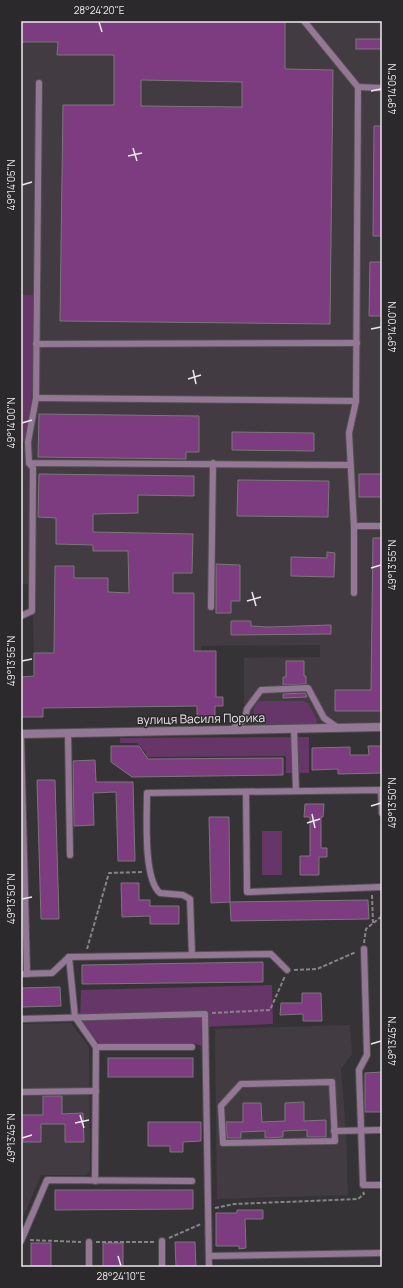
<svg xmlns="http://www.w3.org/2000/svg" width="403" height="1288" font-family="Manrope,sans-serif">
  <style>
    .built { fill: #423c42 }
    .green { fill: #673669 }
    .building { fill: #7c3c7f; stroke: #7a777a; fill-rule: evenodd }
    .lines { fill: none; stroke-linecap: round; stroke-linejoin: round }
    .service-casing { stroke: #535053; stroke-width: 8 }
    .tertiary-casing { stroke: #535053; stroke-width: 10 }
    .path { stroke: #868486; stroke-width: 2; stroke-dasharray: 4 2; stroke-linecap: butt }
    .service { stroke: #947795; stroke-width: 6 }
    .tertiary { stroke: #947795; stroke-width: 8 }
    .ticks { fill: none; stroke: #ebe9eb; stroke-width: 1.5 }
    .labels { text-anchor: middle; stroke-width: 3; stroke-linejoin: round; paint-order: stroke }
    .street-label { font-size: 12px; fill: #ebe9eb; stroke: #2c292c }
    .neatline { fill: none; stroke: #ebe9eb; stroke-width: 1.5 }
    .ticks-label { font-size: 10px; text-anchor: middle; fill: #ebe9eb }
  </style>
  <rect width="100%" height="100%" fill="#363336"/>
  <!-- built -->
  <g class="built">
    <path d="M21,21H382V521H379V530L382,528V722L248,724L244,708V658L320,657V645L201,646V651L34,653L32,584H21Z"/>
    <path d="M71,1023L89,1047L90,1171L86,1175H41L21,1222V1024Z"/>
    <path d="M350,1025L352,1054L341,1069L346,1131L348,1195L217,1199L215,1029Z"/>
  </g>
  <!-- green -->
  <g class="green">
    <path d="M21,295H37L36,344L28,442H21Z"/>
    <path d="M264,701H303L308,703L317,720L316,724H254V709L257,702Z"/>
    <path d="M309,737V773H286V756L146,757V753L137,743H120V738Z"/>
    <rect x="262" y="831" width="20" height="44"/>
    <path d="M272,985L273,1024L201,1027L202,1046L193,1043H99L80,1024L81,990Z"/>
  </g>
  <!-- building -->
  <g class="building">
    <path d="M21,21H285V69L333,70L330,324L60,321L63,105H114V55H57L58,42H21ZM141,80L242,82V107L141,106Z"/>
    <rect x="356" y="39" width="26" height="10"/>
    <path d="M374,126H382V236H373Z"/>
    <path d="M370,262H382V316H369Z"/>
    <path d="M39,414L199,416V452H186V459L38,457Z"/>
    <path d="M232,432L314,433V451L232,450Z"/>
    <path d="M39,474L194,476V496L138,495V513L93,514V532L193,534L192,573H173V593H194V651H216V697H223V706H215V718L197,719V706L43,708V717H21V677L34,676V653H54L55,566H74V578H108V592L129,593L128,551H93V545L56,544V518L38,517Z"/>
    <rect x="359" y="474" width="23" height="23"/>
    <path d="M238,480L329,481L328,517L237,516Z"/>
    <path d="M373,538H382V711H335V690H371Z"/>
    <path d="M327,552L335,553L334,577L291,576V557L327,558Z"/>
    <path d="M216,564L240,565V601H231V613H216Z"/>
    <path d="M231,621H251V626L268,627L331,625V634L231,635Z"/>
    <path d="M286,661H304V676H306V684L283,685V677H286Z"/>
    <path d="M305,693L307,697L283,698V694Z"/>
    <path d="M111,746H139L148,759L283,758V775L132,777L111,762Z"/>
    <path d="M368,746H382V773L338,774V769L312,770V748L350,747V755H369Z"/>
    <path d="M95,760L96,782H133L135,861H118L116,792L93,793L94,825L74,826L73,761Z"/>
    <path d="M37,780H55L59,919H41Z"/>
    <path d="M305,804H324L323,817H321V848H327V857H319V875H300V856H310V817H304Z"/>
    <path d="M209,817H229L230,902L211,903Z"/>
    <path d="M121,883H139V900H150V906H179V924H150V916L122,917Z"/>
    <path d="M368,900L369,919L231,921L230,902Z"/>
    <path d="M263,962V982L82,984V965Z"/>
    <path d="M60,987L61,1006L21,1007V988Z"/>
    <path d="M302,993H321L322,1021H303V1014L280,1015L281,1003H302Z"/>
    <rect x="108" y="1058" width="85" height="19"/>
    <path d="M382,1072V1112H365V1073Z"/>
    <path d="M43,1096H62V1114L83,1113L84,1142H65V1124H41V1142H23L21,1115H43Z"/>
    <path d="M304,1102V1121L326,1120V1137H307V1130L283,1131V1137L265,1138V1131L241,1132V1138H227L226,1122H243V1103H261L262,1122L285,1121V1103Z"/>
    <path d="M148,1122H201V1141L183,1142V1152H170V1146H148Z"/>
    <path d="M55,1190H193V1209L55,1210Z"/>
    <path d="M237,1210H263V1219H245L246,1248L239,1249V1246H216V1213H237Z"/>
    <path d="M175,1242H195L196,1267H176Z"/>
    <rect x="31" y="1243" width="20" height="24"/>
    <rect x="103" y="1243" width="20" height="24"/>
  </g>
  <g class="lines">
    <!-- service casing -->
    <g class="service-casing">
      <g id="service">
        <path d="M304,21L358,87L356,401L349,433L354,526V593"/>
        <path d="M39,83L36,398L28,442L29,463L350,465"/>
        <path d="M358,87L382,88"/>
        <path d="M36,344L357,343"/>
        <path d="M36,398L356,401"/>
        <path d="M354,526H382"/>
        <path d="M211,607L213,463"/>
        <path d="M21,616L32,611L33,468L29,463"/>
        <path d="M294,729L296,791"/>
        <path d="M231,730L245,719L247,709L261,690L308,688L324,718L338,728"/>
        <path d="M68,733L70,855"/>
        <path d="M21,737L23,815H21"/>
        <path d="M246,792L247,892L382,887"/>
        <path d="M23,815L27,974"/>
        <path d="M364,949L367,1055L359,1070L363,1185H382"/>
        <path d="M192,955L190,899L183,895L160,893C143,879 147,816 147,793L381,790L382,813"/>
        <path d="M69,957L75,1017L96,1047"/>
        <path d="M21,974L52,973L69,957L271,954L287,970"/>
        <path d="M21,1019L205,1014L209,1267"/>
        <path d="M332,1082L335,1141L223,1143L221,1106L241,1084Z"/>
        <path d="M21,1092L96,1091"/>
        <path d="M334,1131L382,1130"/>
        <path d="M95,1181L96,1047H192"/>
        <path d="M21,1241L47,1180L192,1181"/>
        <path d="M162,1241V1267"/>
        <path d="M89,1242V1267"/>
        <path d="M209,1256L382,1253"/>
      </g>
    </g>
    <!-- tertiary casing -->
    <g class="tertiary-casing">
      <path id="tertiary" d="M21,734L382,727"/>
    </g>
    <!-- path -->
    <g class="path">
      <path d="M372,895L373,924"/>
      <path d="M364,943L366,929L382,916"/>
      <path d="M87,949L109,873L143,872"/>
      <path d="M294,970L317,969L356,952"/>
      <path d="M212,1013L270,1010L285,976"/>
      <path d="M215,1208L234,1204L358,1199L364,1194L363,1192"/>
      <path d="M169,1238L201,1224"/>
      <path d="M30,1240L81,1242"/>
      <path d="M96,1242H155"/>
    </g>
    <!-- service -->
    <use href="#service" class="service"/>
    <!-- tertiary -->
    <use href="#tertiary" class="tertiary"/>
  </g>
  <!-- ticks -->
  <path class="ticks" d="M99,22L102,32M371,91L381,89M133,148L137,161M128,156L142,153M22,185L32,182M371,329L381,327M193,370L196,384M188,379L201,375M22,423L32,420M371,568L381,565M252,592L256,606M247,601L261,597M22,661L32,659M371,806L381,803M312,814L315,828M307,823L320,819M22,899L32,897M371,1044L381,1041M80,1115L84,1128M75,1123L89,1120M22,1138L32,1135M118,1256L121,1266"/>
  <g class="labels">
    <!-- street labels -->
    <g class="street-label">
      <text transform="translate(201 719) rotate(-1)" y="4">вулиця Василя Порика</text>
    </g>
  </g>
  <!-- border -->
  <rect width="403" height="1288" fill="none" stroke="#2c292c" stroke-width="44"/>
  <rect x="22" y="22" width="359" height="1244" class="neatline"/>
  <g class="ticks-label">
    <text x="99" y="14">28°24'20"E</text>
    <text transform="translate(392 89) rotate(-90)" y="4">49°14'05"N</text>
    <text transform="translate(11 185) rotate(-90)" y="4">49°14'05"N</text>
    <text transform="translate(392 327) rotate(-90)" y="4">49°14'00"N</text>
    <text transform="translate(11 423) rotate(-90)" y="4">49°14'00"N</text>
    <text transform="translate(392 565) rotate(-90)" y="4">49°13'55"N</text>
    <text transform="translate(11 661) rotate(-90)" y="4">49°13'55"N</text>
    <text transform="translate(392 803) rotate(-90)" y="4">49°13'50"N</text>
    <text transform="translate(11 899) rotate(-90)" y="4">49°13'50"N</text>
    <text transform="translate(392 1041) rotate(-90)" y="4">49°13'45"N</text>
    <text transform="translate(11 1138) rotate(-90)" y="4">49°13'45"N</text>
    <text x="121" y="1280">28°24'10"E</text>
  </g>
</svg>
